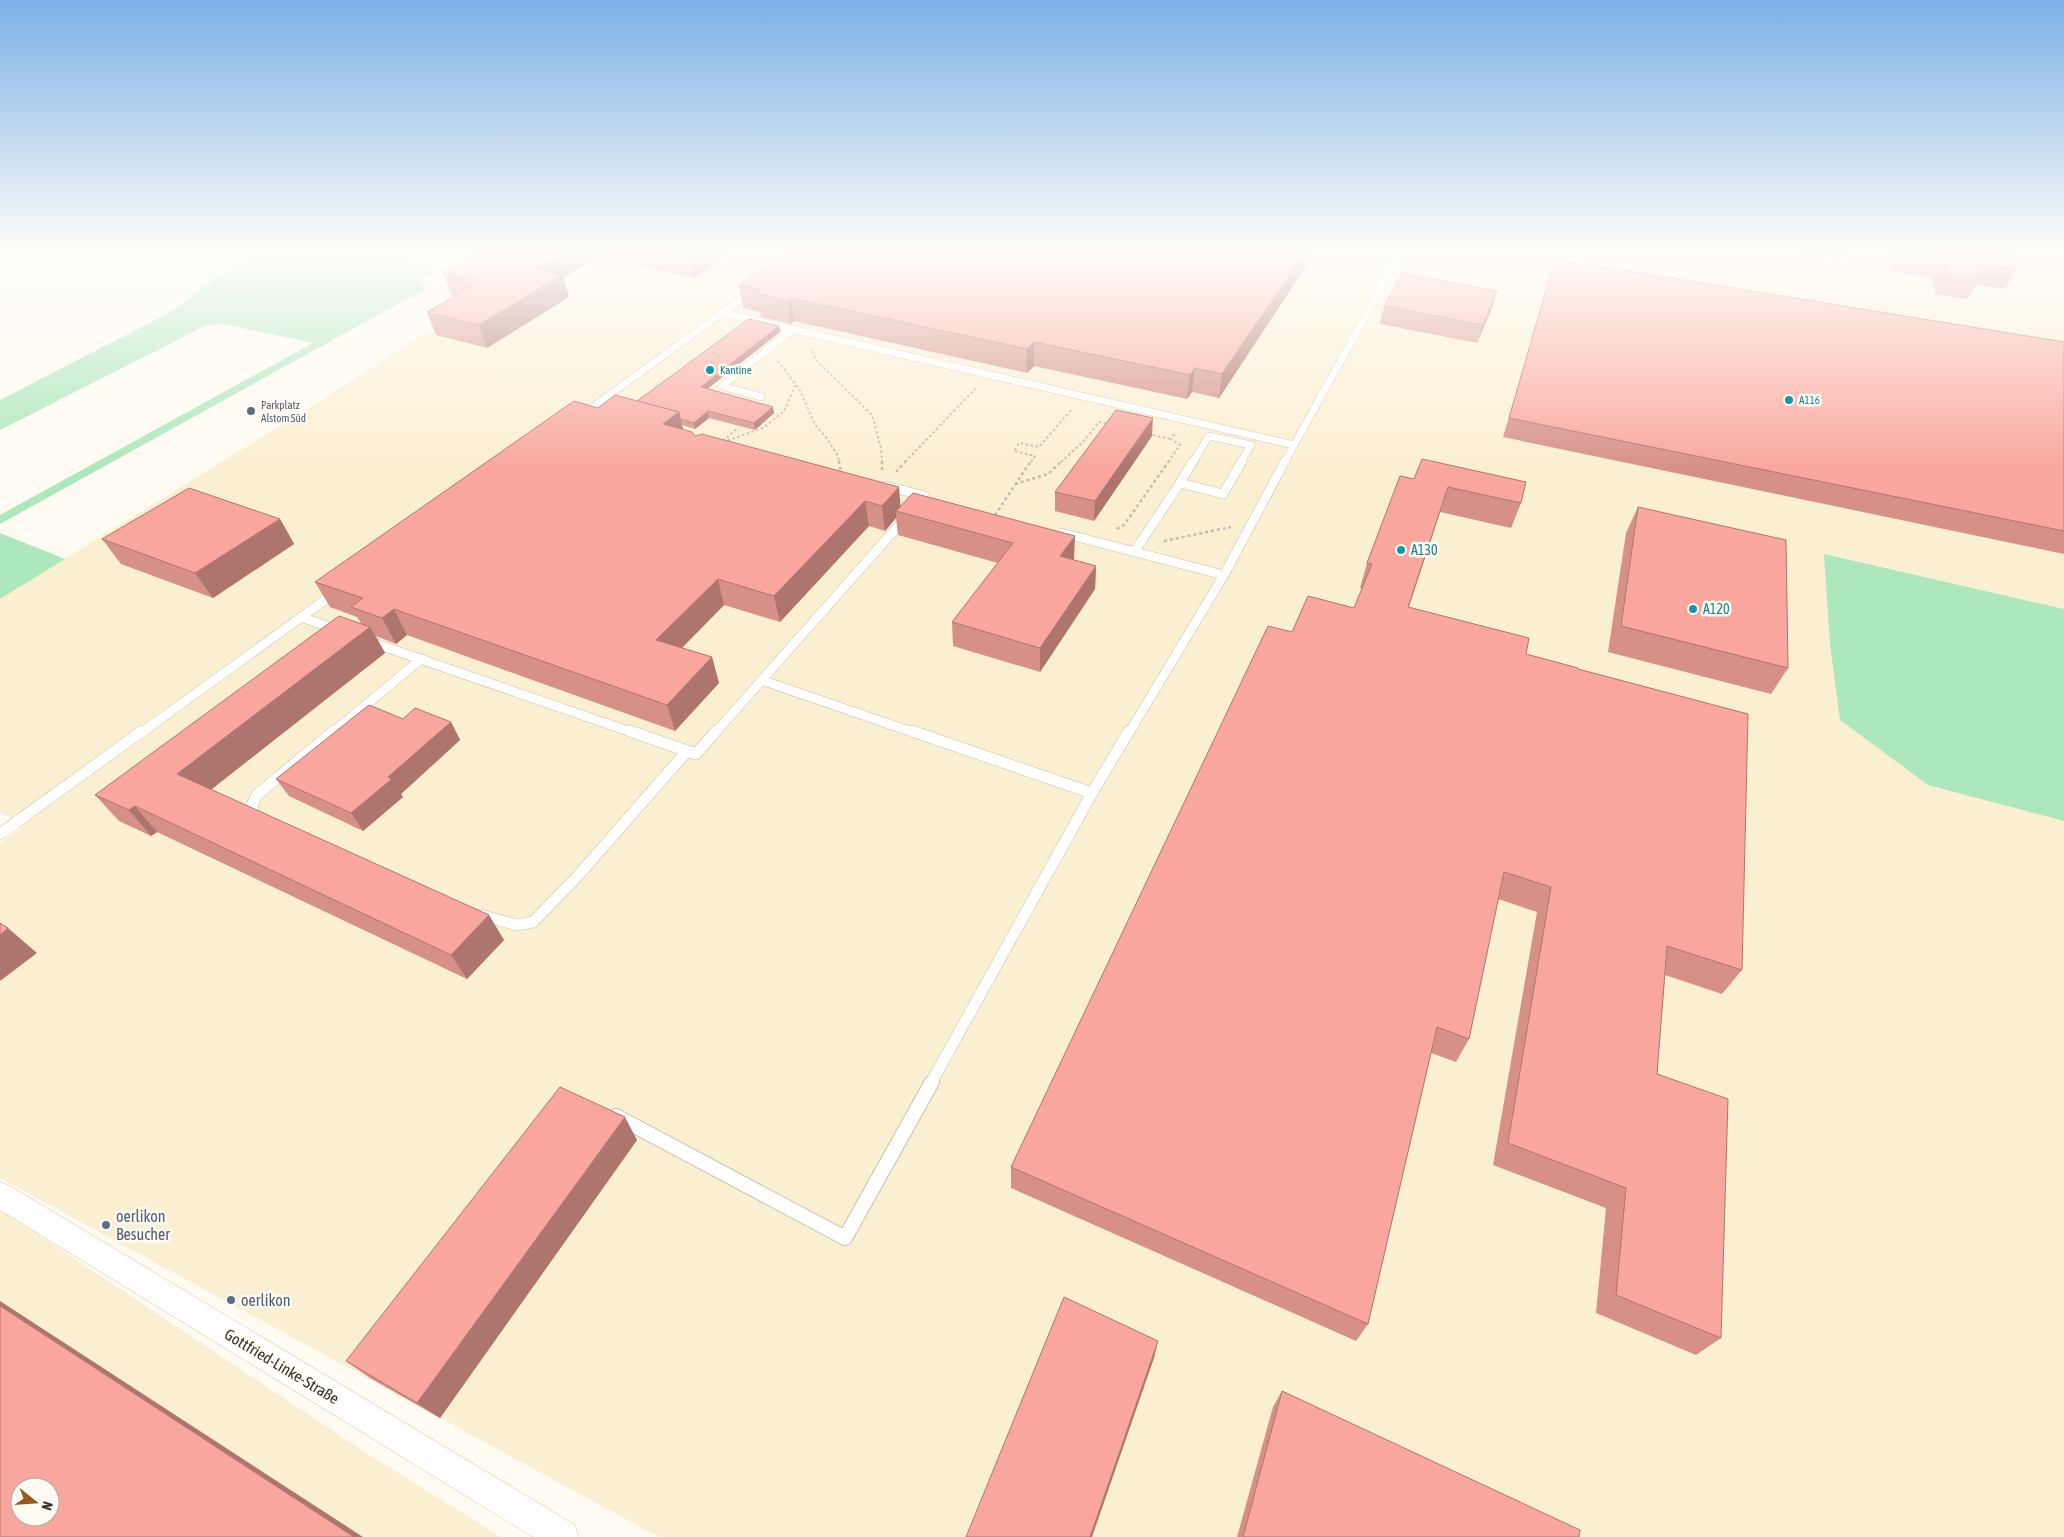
<svg xmlns="http://www.w3.org/2000/svg" width="2064" height="1537" font-family="'Asap Condensed',sans-serif">
  <style>
    .built { fill: #fbefd1; fill-rule: evenodd }
    .green { fill: #ade7bc }
    .lines { fill: none; stroke-linecap: round; stroke-linejoin: round }
    .lane-far3-casing { stroke: #c9c1ab; stroke-width: 8 }
    .lane-far2-casing { stroke: #c9c1ab; stroke-width: 10 }
    .lane-far1-casing { stroke: #c9c1ab; stroke-width: 12 }
    .lane-casing { stroke: #c9c1ab; stroke-width: 16 }
    .street-casing { stroke: #c9c1ab; stroke-width: 1 }
    .path-far1 { stroke: #c1bdb4; stroke-width: 2; stroke-dasharray: 2.5 2.5; stroke-linecap: butt }
    .path { stroke: #c1bdb4; stroke-width: 2.5; stroke-dasharray: 3 3; stroke-linecap: butt }
    .lane-far3 { stroke: #fff; stroke-width: 7 }
    .lane-far2 { stroke: #fff; stroke-width: 9 }
    .lane-far1 { stroke: #fff; stroke-width: 11 }
    .lane { stroke: #fff; stroke-width: 14 }
    .street { fill: #fff; fill-rule: evenodd }
    .wall { fill: #d69088 }
    .shaded-wall { fill: #ae756f }
    .building { fill: #f9a79e; stroke: #ae756f; fill-rule: evenodd }
    .culture-dot { fill: #0f9aa8; stroke: #fffbf2; stroke-width: 2 }
    .service-dot { fill: #5c6f8a; stroke: #fffbf2; stroke-width: 2 }
    .labels { text-anchor: middle; stroke-width: 5; stroke-linejoin: round; paint-order: stroke }
    .far-culture-label { font-size: 11px; fill: #0d838f; stroke: #fffbf2; text-anchor: start }
    .far-service-label { font-size: 11px; fill: #4e5e75; stroke: #fffbf2; text-anchor: start }
    .culture-label { font-size: 14px; fill: #0d838f; stroke: #fffbf2; text-anchor: start }
    .near-service-label { font-size: 16px; fill: #4e5e75; stroke: #fffbf2; text-anchor: start }
    .near-street-label { font-size: 16px; fill: #36332a; stroke: #fffbf2 }
  </style>
  <rect width="100%" height="100%" fill="#fffbf2"/>
  <!-- built -->
  <g class="built">
    <path d="M516,254H2064V1537H659L0,1178V843L24,825L0,812V599L322,400L435,327L479,301L451,295L483,272Z"/>
    <path d="M0,1209L368,1454L501,1537H0ZM20,1487H50V1517H20Z"/>
  </g>
  <!-- green -->
  <g class="green">
    <path d="M252,254H394L439,267L419,281L426,288L415,297L405,300L0,524V515L313,343L223,324L205,326L0,430V400L169,313L241,260Z"/>
    <path d="M0,533L65,559L0,599Z"/>
    <path d="M1824,554L2064,609V821L1928,785L1840,720L1830,644Z"/>
  </g>
  <g class="lines">
    <!-- lane-far3 casing -->
    <g class="lane-far3-casing">
      <g id="lane-far3">
        <path d="M722,313L1294,445L1400,254"/>
        <path d="M761,397L722,386L792,330"/>
        <path d="M583,414L751,292"/>
        <path d="M1193,462L1209,436L1251,445L1241,462"/>
        <path d="M1285,462L1294,445"/>
      </g>
    </g>
    <!-- lane-far2 casing -->
    <g class="lane-far2-casing">
      <g id="lane-far2">
        <path d="M1180,483L1223,494L1242,461"/>
        <path d="M1180,483L1193,461"/>
        <path d="M886,486L925,496"/>
        <path d="M1062,533L1224,575"/>
        <path d="M1134,552L1180,483"/>
        <path d="M301,617L338,630"/>
        <path d="M368,641L634,733"/>
        <path d="M761,680L915,733"/>
        <path d="M141,733L336,592"/>
        <path d="M332,733L421,659"/>
        <path d="M715,733L907,516"/>
        <path d="M1129,733L1224,575L1285,461"/>
      </g>
    </g>
    <!-- lane-far1 casing -->
    <g class="lane-far1-casing">
      <g id="lane-far1">
        <path d="M630,731L696,754L716,731"/>
        <path d="M912,731L1092,793"/>
        <path d="M261,818L254,815L252,805L257,795L334,731"/>
        <path d="M0,834L142,731"/>
        <path d="M480,915L517,925L533,922L576,878L687,751"/>
        <path d="M931,1083L1092,793L1129,731"/>
      </g>
    </g>
    <!-- lane casing -->
    <g class="lane-casing">
      <path id="lane" d="M616,1116L845,1238L932,1082"/>
    </g>
    <!-- street casing -->
    <g class="street-casing">
      <path id="street" d="M0,1182L10,1186L575,1525L579,1537H533L0,1210Z"/>
    </g>
    <!-- path-far1 -->
    <g class="path-far1">
      <path d="M812,351L817,361L872,415L881,448L882,462"/>
      <path d="M778,361L800,390L815,425L826,437L838,456L839,462"/>
      <path d="M1148,434L1171,439"/>
      <path d="M723,441L738,428"/>
      <path d="M723,442L763,428L784,411L796,384"/>
      <path d="M905,462L976,388"/>
      <path d="M1031,462L1035,456L1014,451L1019,443L1039,447L1071,410"/>
      <path d="M1061,462L1084,441L1099,422L1108,424"/>
      <path d="M1168,462L1180,445L1171,439L1175,433"/>
    </g>
    <!-- path -->
    <g class="path">
      <path d="M839,461L841,474"/>
      <path d="M882,461V472"/>
      <path d="M896,472L906,461"/>
      <path d="M1015,484L1048,474L1062,461"/>
      <path d="M995,515L1031,461"/>
      <path d="M1117,529L1124,525L1169,461"/>
      <path d="M1164,541L1231,527"/>
    </g>
    <!-- lane-far3 -->
    <use href="#lane-far3" class="lane-far3"/>
    <!-- lane-far2 -->
    <use href="#lane-far2" class="lane-far2"/>
    <!-- lane-far1 -->
    <use href="#lane-far1" class="lane-far1"/>
    <!-- lane -->
    <use href="#lane" class="lane"/>
    <!-- street -->
    <use href="#street" class="street"/>
  </g>
  <!-- wall -->
  <g class="wall">
    <path d="M478,254H730L694,278L599,257L563,278L569,297L487,348L436,335L427,312L456,296L451,295L443,272Z"/>
    <path d="M1314,254L1219,398L1192,392L1187,399L1034,366L1027,373L794,321L791,324L761,317L760,312L743,308L739,285Z"/>
    <path d="M1794,254H1845L1841,261Z"/>
    <path d="M1887,254H2012L2017,270L2005,289L1976,285L1967,299L1936,294L1932,278L1890,271Z"/>
    <path d="M1555,259L2064,342V554L1503,437Z"/>
    <path d="M1384,306L1492,308L1477,343L1380,324Z"/>
    <path d="M779,326L780,332L708,388L774,413L755,430L709,418L695,429L682,425L683,430L695,436L901,506L1074,560L1096,566L1095,589L1040,672L953,646L952,622L998,563L898,535L896,518L885,531L869,526L780,622L724,605L682,648L712,657L719,683L675,731L407,635L396,644L376,636L385,653L211,789L504,940L467,979L157,832L151,836L119,821L95,795L361,623L357,617L330,607L315,582L598,408L637,401Z"/>
    <path d="M1152,436L1094,521L1055,511V492Z"/>
    <path d="M1414,479L1521,503L1511,528L1440,512L1409,607L1526,654L1578,669L1742,970L1722,994L1665,975L1657,1074L1721,1338L1696,1355L1596,1313L1606,1208L1493,1165L1537,912L1498,899L1469,1039L1456,1062L1431,1053L1368,1324L1356,1341L1011,1188V1167L1292,632L1354,608L1362,589L1360,588L1367,563Z"/>
    <path d="M1638,507L1788,668L1771,694L1608,652L1626,533Z"/>
    <path d="M280,519L294,544L213,598L121,564L102,539Z"/>
    <path d="M403,719L451,722L460,740L401,794L403,797L363,831L289,796L276,779Z"/>
    <path d="M637,1140L440,1418L370,1378L346,1361Z"/>
    <path d="M1282,1391L1579,1537H1237L1273,1407Z"/>
  </g>
  <!-- shaded-wall -->
  <g class="shaded-wall">
    <path d="M562,254H597L599,257L563,278L569,297L487,348L479,325L535,269Z"/>
    <path d="M693,254H730L694,278L689,256Z"/>
    <path d="M1304,254H1314L1219,398L1222,374Z"/>
    <path d="M1497,291L1492,308L1477,343L1483,325Z"/>
    <path d="M791,298L794,321L791,324L788,301Z"/>
    <path d="M779,326L780,332L702,393L701,387Z"/>
    <path d="M1034,342V366L1027,373V349Z"/>
    <path d="M1195,368L1192,392L1187,399L1190,375Z"/>
    <path d="M773,407L774,413L755,430L754,423Z"/>
    <path d="M708,411L709,418L695,429L694,423Z"/>
    <path d="M679,412L685,437L663,424Z"/>
    <path d="M1153,418L1152,436L1094,521L1095,501Z"/>
    <path d="M899,487L901,512L896,511V518L885,531L882,506Z"/>
    <path d="M865,501L869,526L780,622L774,596Z"/>
    <path d="M280,519L294,544L213,598L195,573Z"/>
    <path d="M1075,536L1074,559L1059,580L1060,556Z"/>
    <path d="M1096,566L1095,589L1040,672V648Z"/>
    <path d="M718,579L724,605L664,666L656,640Z"/>
    <path d="M394,609L407,635L396,644L382,618Z"/>
    <path d="M370,627L385,653L198,800L177,774Z"/>
    <path d="M712,657L719,683L675,731L667,705Z"/>
    <path d="M451,722L460,740L401,794L403,797L363,831L351,813L388,777Z"/>
    <path d="M135,806L157,832L151,836L129,810Z"/>
    <path d="M489,915L504,940L467,979L451,955Z"/>
    <path d="M8,928L37,953L0,981V935Z"/>
    <path d="M625,1117L637,1140L440,1418L417,1403Z"/>
    <path d="M0,1301L363,1537H354L0,1306Z"/>
    <path d="M1158,1341L1154,1358L1092,1537H1090Z"/>
  </g>
  <!-- building -->
  <g class="building">
    <path d="M478,254H562L535,269L562,275L479,325L427,312L481,281L443,272Z"/>
    <path d="M677,254H693L689,256Z"/>
    <path d="M784,254H1304L1222,374L1195,368L1190,375L1034,342L1027,349L791,298L788,301L757,294L761,290L739,285Z"/>
    <path d="M1910,254H2012L2017,270L1975,264L1979,279L1947,274L1944,259Z"/>
    <path d="M1555,259L2064,342V531L1509,418Z"/>
    <path d="M1402,273L1497,291L1483,325L1384,306Z"/>
    <path d="M749,319L779,326L701,387L773,407L754,423L708,411L694,423L680,419L679,412L637,401Z"/>
    <path d="M615,395L679,412L663,424L692,432L695,436L702,434L899,487L882,506L865,501L774,596L718,579L656,640L712,657L667,705L394,609L382,618L351,607L363,598L315,582L574,401L598,408Z"/>
    <path d="M1116,410L1153,418L1095,501L1055,492Z"/>
    <path d="M1422,459L1526,482L1521,503L1448,487L1408,607L1529,638L1526,654L1578,668V669L1748,714L1742,970L1667,946L1657,1074L1728,1099L1721,1338L1616,1295L1626,1188L1508,1143L1551,887L1504,872L1469,1039L1437,1027L1368,1324L1011,1167L1268,626L1292,632L1308,596L1354,608L1372,564L1367,563L1400,476L1414,479Z"/>
    <path d="M189,488L280,519L195,573L102,539Z"/>
    <path d="M913,493L1075,536L1060,556L1096,566L1040,648L952,622L1013,543L896,511Z"/>
    <path d="M1638,507L1786,540L1788,668L1621,626Z"/>
    <path d="M339,616L370,627L177,774L489,915L451,955L135,806L129,810L95,795Z"/>
    <path d="M369,705L403,719L415,708L451,722L388,777L392,779L351,813L276,779Z"/>
    <path d="M0,923L8,928L0,935Z"/>
    <path d="M560,1087L625,1117L417,1403L346,1361Z"/>
    <path d="M1064,1297L1158,1341L1090,1537H966Z"/>
    <path d="M0,1306L354,1537H0ZM20,1487H50V1517H20Z"/>
    <path d="M1282,1391L1580,1530L1579,1537H1243Z"/>
  </g>
  <!-- sky -->
  <linearGradient id="sky" x2="0" y2="1"><stop stop-color="#7bb0e6"/><stop offset="0.54" stop-color="#fffdf9"/><stop offset="1" stop-color="#fffdf9" stop-opacity="0"/></linearGradient>
  <rect width="2064" height="469" fill="url(#sky)"/>
  <!-- markers -->
  <g class="culture-dot">
    <circle cx="710" cy="370" r="5"/>
    <circle cx="1789" cy="400" r="5"/>
    <circle cx="1401" cy="550" r="5"/>
    <circle cx="1693" cy="609" r="5"/>
  </g>
  <g class="service-dot">
    <circle cx="251" cy="411" r="5"/>
    <circle cx="106" cy="1225" r="5"/>
    <circle cx="231" cy="1300" r="5"/>
  </g>
  <g class="labels">
    <!-- far-culture labels -->
    <g class="far-culture-label">
      <text x="720" y="374">Kantine</text>
      <text x="1799" y="404">A116</text>
    </g>
    <!-- far-service labels -->
    <g class="far-service-label">
      <text x="261" y="409">Parkplatz<tspan x="261" dy="13">Alstom Süd</tspan></text>
    </g>
    <!-- culture labels -->
    <g class="culture-label">
      <text x="1411" y="555">A130</text>
      <text x="1703" y="614">A120</text>
    </g>
    <!-- near-service labels -->
    <g class="near-service-label">
      <text x="116" y="1222">oerlikon<tspan x="116" dy="18">Besucher</tspan></text>
      <text x="241" y="1306">oerlikon</text>
    </g>
    <!-- near-street labels -->
    <g class="near-street-label">
      <text transform="translate(282 1366) rotate(31)" y="6">Gottfried-Linke-Straße</text>
    </g>
  </g>
  <!-- north arrow -->
  <g transform="translate(35 1502) rotate(107)"><circle r="24" fill="#fffbf2" stroke="#afaba2"/>
  <path d="M0-4L9 19L0 12L-9 19Z" fill="#985a20"/>
  <text y="-8" font-size="14" font-weight="bold" text-anchor="middle" fill="#36332a">N</text>
  </g>
</svg>
